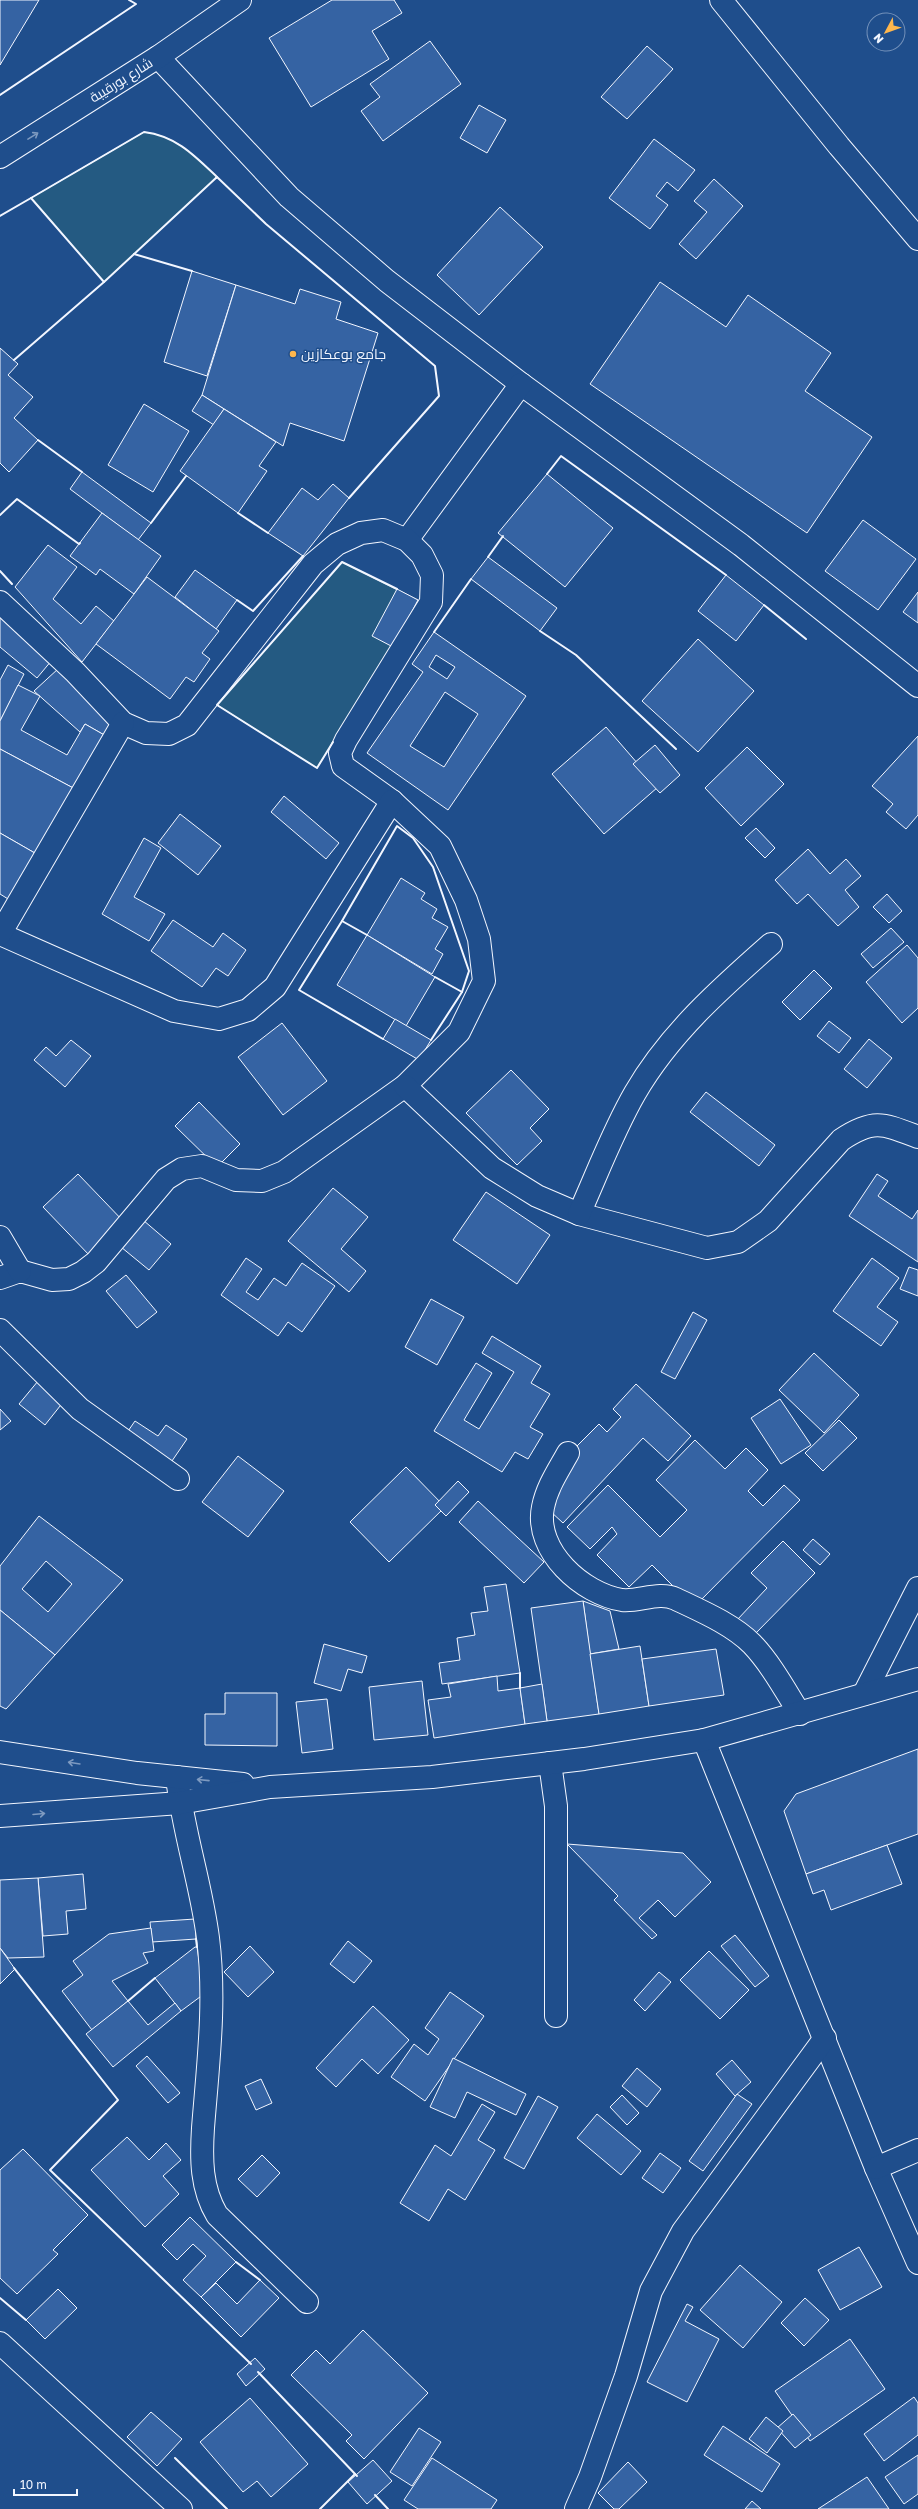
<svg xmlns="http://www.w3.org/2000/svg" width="918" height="2509" font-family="'Golos Text',Cairo,sans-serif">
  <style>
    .green { fill: #245a82; stroke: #a8bbd7 }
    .building { fill: #3563a3; stroke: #f2f6ff; fill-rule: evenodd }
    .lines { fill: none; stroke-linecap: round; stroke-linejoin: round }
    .street-casing { stroke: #f2f6ff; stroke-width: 24 }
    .secondary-casing { stroke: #f2f6ff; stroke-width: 24 }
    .street { stroke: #1f4e8c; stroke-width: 22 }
    .secondary { stroke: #1f4e8c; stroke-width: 22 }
    .wall { stroke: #f2f6ff; stroke-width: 2 }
    .oneway { stroke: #7e9ac0 }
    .poi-dot { fill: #ffb74d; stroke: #1f4e8c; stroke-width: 1.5 }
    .labels { text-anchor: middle; stroke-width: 3; stroke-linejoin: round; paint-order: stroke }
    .street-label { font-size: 14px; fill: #f2f6ff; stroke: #1f4e8c }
    .poi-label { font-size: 14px; fill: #f2f6ff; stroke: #1f4e8c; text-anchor: start }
  </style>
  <rect width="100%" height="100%" fill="#1f4e8c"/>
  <!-- green -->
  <g class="green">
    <path d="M144,132C176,136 194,155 217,177L104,282L31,198Z"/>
    <path d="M342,562L418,600L393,647L317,768L217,705Z"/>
  </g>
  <!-- building -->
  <g class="building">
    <path d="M0,0H39L0,65Z"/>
    <path d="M332,0H394L402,13L372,31L389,59L311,107L269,38Z"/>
    <path d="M430,41L461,84L383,141L361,111L380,97L370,84Z"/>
    <path d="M647,46L673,69L627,119L601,97Z"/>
    <path d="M479,105L506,120L487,153L460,138Z"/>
    <path d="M654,139L695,170L678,191L667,182L656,196L668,205L650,229L609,198Z"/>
    <path d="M714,179L743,206L696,259L679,244L707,212L694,201Z"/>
    <path d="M500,207L543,247L479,315L437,275Z"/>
    <path d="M192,271L236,285L207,376L164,362Z"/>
    <path d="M660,282L726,327L748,295L831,353L805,391L872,437L807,533L590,384Z"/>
    <path d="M236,285L295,304L300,289L341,302L336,319L378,333L344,441L290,423L283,446L202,395Z"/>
    <path d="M0,348L18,364L8,375L33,397L14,418L38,440L9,472L0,463Z"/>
    <path d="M202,395L224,409L214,425L192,411Z"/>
    <path d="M144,404L189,431L153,492L108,465Z"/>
    <path d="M224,409L276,442L259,466L267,471L238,513L180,471Z"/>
    <path d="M82,472L151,523L138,540L70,489Z"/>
    <path d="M547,474L613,528L565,587L498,533Z"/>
    <path d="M333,484L349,498L303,556L268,533L302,488L318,500Z"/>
    <path d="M102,513L161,556L134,594L100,569L96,575L70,556Z"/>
    <path d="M863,520L916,559L878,610L825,571Z"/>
    <path d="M48,545L77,567L53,599L81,624L96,606L114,621L82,662L15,587Z"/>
    <path d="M488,557L557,608L540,631L471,579Z"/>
    <path d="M195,570L237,600L216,629L175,597Z"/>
    <path d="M726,575L764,605L736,641L698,611Z"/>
    <path d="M147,577L219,631L202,653L210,659L194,682L186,677L170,699L96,644Z"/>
    <path d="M397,589L418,600L393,647L372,636Z"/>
    <path d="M918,592V623L903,612Z"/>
    <path d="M0,617L52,660L37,678L0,647Z"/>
    <path d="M434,632L526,696L448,810L367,753L423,672L412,664ZM436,655L455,667L447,679L429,667ZM445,692L478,714L444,767L410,746Z"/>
    <path d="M698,639L754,691L698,752L642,701Z"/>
    <path d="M8,665L24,674L0,721V680Z"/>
    <path d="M59,668L114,718L106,736L85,724L80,732L34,691Z"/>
    <path d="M18,685L40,696L21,730L67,755L85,724L106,736L77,790L0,749V721Z"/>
    <path d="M606,727L658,787L604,834L552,774Z"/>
    <path d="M918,736V815L906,829L886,812L893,804L872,786Z"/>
    <path d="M655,745L680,775L660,793L633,764Z"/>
    <path d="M747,747L784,784L741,826L705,788Z"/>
    <path d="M0,749L77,790L40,856L0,833Z"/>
    <path d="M284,796L339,843L326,859L271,812Z"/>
    <path d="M180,814L221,846L198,875L158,843Z"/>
    <path d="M756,828L775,848L765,858L745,838Z"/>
    <path d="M0,833L40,856L13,902L0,894Z"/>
    <path d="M144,838L161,848L134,897L165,914L149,941L102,914Z"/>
    <path d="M808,849L830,874L846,859L861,876L845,890L859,907L838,926L808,894L797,904L775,880Z"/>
    <path d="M401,878L425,893L421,899L437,909L432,918L448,927L435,949L443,954L432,974L367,935Z"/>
    <path d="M887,894L902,911L889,923L873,907Z"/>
    <path d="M173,920L213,947L223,933L246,950L228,976L216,968L202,987L151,951Z"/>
    <path d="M891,928L904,942L873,968L861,954Z"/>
    <path d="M367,935L435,977L406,1026L337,985Z"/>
    <path d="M907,945L918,958V1008L902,1023L866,982Z"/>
    <path d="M814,970L832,988L800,1020L782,1002Z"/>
    <path d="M395,1019L431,1040L419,1060L383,1039Z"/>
    <path d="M829,1021L851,1038L839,1053L817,1036Z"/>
    <path d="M282,1023L327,1081L283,1115L238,1057Z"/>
    <path d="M869,1039L892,1058L867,1088L844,1069Z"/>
    <path d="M71,1040L91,1056L65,1087L34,1060L46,1047L56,1056Z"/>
    <path d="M511,1070L549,1109L530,1128L542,1141L517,1165L466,1113Z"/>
    <path d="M706,1092L775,1145L759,1166L690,1112Z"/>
    <path d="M199,1102L240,1144L217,1167L175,1126Z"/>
    <path d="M78,1174L126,1224L91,1257L43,1207Z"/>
    <path d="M877,1174L888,1181L878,1196L912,1219L918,1210V1262L849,1216Z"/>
    <path d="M333,1188L368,1217L341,1249L366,1271L349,1292L288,1241Z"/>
    <path d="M486,1192L550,1235L517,1284L453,1240Z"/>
    <path d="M143,1220L171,1244L149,1270L121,1247Z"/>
    <path d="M246,1258L262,1269L246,1292L258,1300L274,1278L286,1286L302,1263L335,1286L302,1332L288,1322L278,1336L221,1295Z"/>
    <path d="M872,1258L899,1278L877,1307L898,1322L881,1346L833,1311Z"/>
    <path d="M909,1267L918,1270V1296L900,1289Z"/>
    <path d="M126,1275L157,1312L137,1328L106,1291Z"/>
    <path d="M431,1299L464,1317L437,1365L405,1347Z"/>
    <path d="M693,1312L707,1320L675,1379L661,1372Z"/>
    <path d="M492,1336L541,1366L531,1383L550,1394L530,1427L543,1434L528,1459L515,1452L502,1472L434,1431L476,1363L492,1373L464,1420L479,1429L514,1372L482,1353Z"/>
    <path d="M814,1353L859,1395L824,1433L779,1390Z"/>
    <path d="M43,1375L68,1396L45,1425L19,1404Z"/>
    <path d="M636,1384L691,1436L668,1461L643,1438L563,1523L536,1498L573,1450L599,1424L607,1432L621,1417L613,1409Z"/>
    <path d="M780,1399L811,1445L781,1464L751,1418Z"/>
    <path d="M0,1409L11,1421L0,1430Z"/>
    <path d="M839,1420L857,1438L823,1471L805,1453Z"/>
    <path d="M135,1421L158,1436L166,1425L187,1439L161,1477L117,1447Z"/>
    <path d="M695,1440L725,1469L746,1448L768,1470L748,1491L763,1506L784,1485L800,1500L694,1607L652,1565L629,1587L597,1555L617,1534L612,1527L590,1549L567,1527L608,1485L660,1537L687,1510L656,1480Z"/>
    <path d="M238,1456L284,1491L248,1537L202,1502Z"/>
    <path d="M406,1467L445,1507L389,1562L350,1522Z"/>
    <path d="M458,1481L469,1492L446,1516L435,1505Z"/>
    <path d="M478,1501L544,1562L524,1583L459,1522Z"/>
    <path d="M39,1516L123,1580L55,1655L0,1610V1566ZM46,1561L72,1584L48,1612L22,1589Z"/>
    <path d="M813,1539L830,1554L820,1565L803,1550Z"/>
    <path d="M783,1541L815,1573L753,1636L737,1620L767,1588L751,1573Z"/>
    <path d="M506,1584L520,1673L442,1684L439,1663L460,1660L457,1638L475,1635L471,1613L488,1611L484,1587Z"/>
    <path d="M583,1601L610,1611L619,1649L590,1654Z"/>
    <path d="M583,1601L599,1714L547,1721L531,1608Z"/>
    <path d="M0,1610L55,1655L6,1709L0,1706Z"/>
    <path d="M324,1644L367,1656L362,1673L348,1669L341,1691L314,1683Z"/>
    <path d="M640,1646L649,1706L599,1714L590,1654Z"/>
    <path d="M716,1649L724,1695L649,1706L642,1659Z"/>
    <path d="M497,1676L498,1691L520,1688L525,1724L434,1738L428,1700L451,1697L448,1684Z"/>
    <path d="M422,1681L428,1735L374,1740L369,1687Z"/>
    <path d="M542,1684L547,1721L525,1724L520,1688Z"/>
    <path d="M225,1693H277V1746L205,1745V1714H225Z"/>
    <path d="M327,1699L333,1749L302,1753L296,1702Z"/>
    <path d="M918,1749V1834L806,1874L784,1811L796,1794Z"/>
    <path d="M567,1844L683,1853L711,1882L675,1917L658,1900L639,1918L657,1935L652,1939L614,1900L618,1896Z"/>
    <path d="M887,1845L902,1884L831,1910L824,1890L813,1894L806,1874Z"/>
    <path d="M83,1874L86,1909L66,1911L68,1934L43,1936L38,1878Z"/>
    <path d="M38,1878L44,1957L8,1958L0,1948V1880Z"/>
    <path d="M195,1919L196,1939L152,1942L150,1922Z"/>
    <path d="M151,1928L154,1951L143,1953L148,1963L112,1981L128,2001L92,2030L62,1991L83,1975L73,1961L109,1934Z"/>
    <path d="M735,1935L769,1976L755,1987L721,1946Z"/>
    <path d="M348,1941L372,1961L354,1983L330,1964Z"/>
    <path d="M250,1946L274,1972L248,1997L224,1972Z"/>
    <path d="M195,1947H197L204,1994L181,2011L155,1978Z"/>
    <path d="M0,1948L15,1969L0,1984Z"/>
    <path d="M709,1951L749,1990L720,2019L680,1980Z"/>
    <path d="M659,1972L671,1982L645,2011L634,2000Z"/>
    <path d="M450,1992L484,2016L425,2101L391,2077L414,2044L428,2055L439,2039L425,2028Z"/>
    <path d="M128,2001L148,2025L175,2003L181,2011L113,2067L86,2034Z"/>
    <path d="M373,2006L409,2040L378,2074L362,2059L336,2087L316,2068Z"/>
    <path d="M147,2056L180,2093L168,2103L136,2066Z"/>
    <path d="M453,2058L526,2094L516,2115L467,2092L455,2118L430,2107Z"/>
    <path d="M732,2060L751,2082L735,2096L716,2074Z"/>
    <path d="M637,2068L661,2089L647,2107L622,2086Z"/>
    <path d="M261,2079L272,2103L256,2110L245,2086Z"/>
    <path d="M737,2094L752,2104L703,2171L689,2161Z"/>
    <path d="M622,2095L639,2113L627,2125L610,2107Z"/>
    <path d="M538,2096L558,2107L524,2169L504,2158Z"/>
    <path d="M482,2104L495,2112L478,2140L495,2150L465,2200L448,2189L429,2221L400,2203L435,2145L451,2156Z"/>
    <path d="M597,2114L641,2151L621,2175L577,2138Z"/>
    <path d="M127,2137L149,2160L166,2143L181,2160L163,2176L179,2194L145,2227L91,2170Z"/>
    <path d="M23,2149L88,2215L53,2250L58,2254L17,2294L0,2278V2170Z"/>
    <path d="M660,2153L681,2168L663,2193L642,2178Z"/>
    <path d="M262,2155L280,2173L257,2197L238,2179Z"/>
    <path d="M190,2217L236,2262L201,2297L183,2280L206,2256L193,2244L177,2260L162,2245Z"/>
    <path d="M859,2247L882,2287L840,2310L818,2270Z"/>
    <path d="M740,2265L782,2302L743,2348L700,2310Z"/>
    <path d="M260,2280L279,2298L241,2337L201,2297L216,2283L237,2304Z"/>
    <path d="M58,2289L77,2308L45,2339L26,2320Z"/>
    <path d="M805,2298L829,2320L804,2346L781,2323Z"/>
    <path d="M687,2304L693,2307L685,2321L719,2339L687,2402L647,2382Z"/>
    <path d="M363,2330L428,2393L364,2459L346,2441L352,2435L291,2375L316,2350L330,2364Z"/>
    <path d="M850,2339L885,2389L810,2441L775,2391Z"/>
    <path d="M255,2358L265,2369L246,2386L237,2374Z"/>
    <path d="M914,2397L918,2403V2435L884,2461L864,2434Z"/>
    <path d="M250,2398L308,2464L271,2497L257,2481L243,2492L200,2442Z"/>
    <path d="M151,2412L182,2439L157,2466L127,2437Z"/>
    <path d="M793,2414L811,2435L795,2448L777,2428Z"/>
    <path d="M766,2417L783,2431L767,2453L749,2439Z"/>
    <path d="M723,2426L780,2464L762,2492L704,2455Z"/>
    <path d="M419,2428L441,2442L412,2486L390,2472Z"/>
    <path d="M918,2455V2494L904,2504L885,2477Z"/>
    <path d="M432,2458L497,2500L491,2509H418L404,2500Z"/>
    <path d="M373,2460L392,2481L367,2504L348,2482Z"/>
    <path d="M628,2462L647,2482L619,2509H614L598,2493Z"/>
    <path d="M867,2477L889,2509H818Z"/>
    <path d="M752,2501L761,2509H745Z"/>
  </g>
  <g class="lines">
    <!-- street casing -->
    <g class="street-casing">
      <g id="street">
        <path d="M721,0L839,146L918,239"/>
        <path d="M158,57L289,197L387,281L521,384L741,545L918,686"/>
        <path d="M407,540L521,384"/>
        <path d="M0,602L75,672L123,723L146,733L169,734L187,725L313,564L337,544L361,533L383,530L407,540L422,555L432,575L431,602L346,740L340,753L343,766L392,801L440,846L466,900L479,939L484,981L459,1032L405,1086L284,1172L262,1181L236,1180L202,1166L182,1169L166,1179L96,1262L83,1272L69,1279L52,1280L20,1271L0,1278"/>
        <path d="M0,934L174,1011L219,1019L248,1010L275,987L392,801"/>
        <path d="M0,934L123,723"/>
        <path d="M405,1086L492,1168L537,1196L579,1214L707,1248L738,1242L768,1221L841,1140C874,1118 884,1124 918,1137"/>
        <path d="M579,1214C597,1174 613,1131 635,1093C669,1034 721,988 771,944"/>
        <path d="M0,1237L20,1271"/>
        <path d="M0,1330L80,1409L178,1479"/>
        <path d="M568,1453C558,1471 547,1487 543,1507C534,1551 583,1594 622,1600C639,1602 659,1591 676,1599C701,1611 732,1624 752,1644C771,1664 785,1690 800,1714"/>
        <path d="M864,1694L918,1588"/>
        <path d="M704,1740L876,2168L918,2263"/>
        <path d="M550,1763L556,1806V2016"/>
        <path d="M177,1777C183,1832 201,1883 208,1938C216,2002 208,2064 203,2128C201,2159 201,2188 217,2215L307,2302"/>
        <path d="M876,2168L918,2150"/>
        <path d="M0,2343L181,2509"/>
        <path d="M576,2509L590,2477L626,2376L651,2291L683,2231L825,2038"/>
      </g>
    </g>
    <!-- secondary casing -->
    <g class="secondary-casing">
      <g id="secondary">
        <path d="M0,157L158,57L240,0"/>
        <path d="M0,1752L137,1773L243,1784"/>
        <path d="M0,1816L180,1803L270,1787L432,1777L584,1759L704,1740L918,1679"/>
      </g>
    </g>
    <!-- street -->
    <use href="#street" class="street"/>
    <!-- secondary -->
    <use href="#secondary" class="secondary"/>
    <!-- wall -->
    <g class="wall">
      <path d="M0,95L136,4L129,0"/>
      <path d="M31,198L144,132C176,136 194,155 217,177L216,178"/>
      <path d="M0,216L31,198L104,282L14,360"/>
      <path d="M134,254L192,271"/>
      <path d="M104,282L217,177L266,224L435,366L439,396L349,498"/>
      <path d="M38,440L82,472"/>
      <path d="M547,474L561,456L726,575"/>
      <path d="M238,513L268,533"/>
      <path d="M0,515L17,499L79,544L80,543"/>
      <path d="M151,523L186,476"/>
      <path d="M488,557L503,536"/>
      <path d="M0,571L12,584"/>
      <path d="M237,600L253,611L303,556"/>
      <path d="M764,605L806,639"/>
      <path d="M540,631L576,655L676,749"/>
      <path d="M434,632L471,579"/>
      <path d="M333,742L317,768L217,705L342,562L397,589"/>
      <path d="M342,921L299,990L383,1039"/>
      <path d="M367,935L342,921L397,826L413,838L433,867L469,971L462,992L435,977"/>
      <path d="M431,1040L462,992"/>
      <path d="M520,1688V1673"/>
      <path d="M196,1939L197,1947"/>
      <path d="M14,1968L118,2100L50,2170L251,2364"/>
      <path d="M128,2001L155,1978"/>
      <path d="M236,2262L260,2280"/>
      <path d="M0,2298L26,2320"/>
      <path d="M258,2372L357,2476"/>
      <path d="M175,2458L227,2509"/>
      <path d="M375,2495L388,2509"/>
      <path d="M320,2509L355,2474"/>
    </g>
  </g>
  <!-- one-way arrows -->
  <defs><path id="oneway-shaft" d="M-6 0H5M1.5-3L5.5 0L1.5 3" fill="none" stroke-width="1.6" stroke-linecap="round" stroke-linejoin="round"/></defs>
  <g class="oneway">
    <use href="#oneway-shaft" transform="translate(33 136) rotate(-32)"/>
    <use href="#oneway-shaft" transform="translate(74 1763) rotate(-171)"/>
    <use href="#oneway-shaft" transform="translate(203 1780) rotate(-174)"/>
    <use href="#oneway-shaft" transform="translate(39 1814) rotate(-5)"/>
  </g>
  <!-- markers -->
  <circle class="poi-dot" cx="293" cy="354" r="4"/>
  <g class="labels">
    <!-- street labels -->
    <g class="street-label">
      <text transform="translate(121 80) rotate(-32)" y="5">شارع بورقيبة</text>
    </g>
    <!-- poi labels -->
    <g class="poi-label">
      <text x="301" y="359">جامع بوعكازين</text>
    </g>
  </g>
  <!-- north arrow -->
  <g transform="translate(886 32) rotate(229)"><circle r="19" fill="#1f4e8c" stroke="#7391ba"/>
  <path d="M0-3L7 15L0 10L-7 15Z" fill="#ffb74d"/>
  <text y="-6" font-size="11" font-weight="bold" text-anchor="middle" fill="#f2f6ff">N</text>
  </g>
  <!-- scale -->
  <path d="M14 2489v6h63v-6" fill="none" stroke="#f2f6ff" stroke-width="2"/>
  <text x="20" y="2489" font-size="12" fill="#f2f6ff" stroke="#1f4e8c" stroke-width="3" paint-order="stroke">10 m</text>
</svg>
